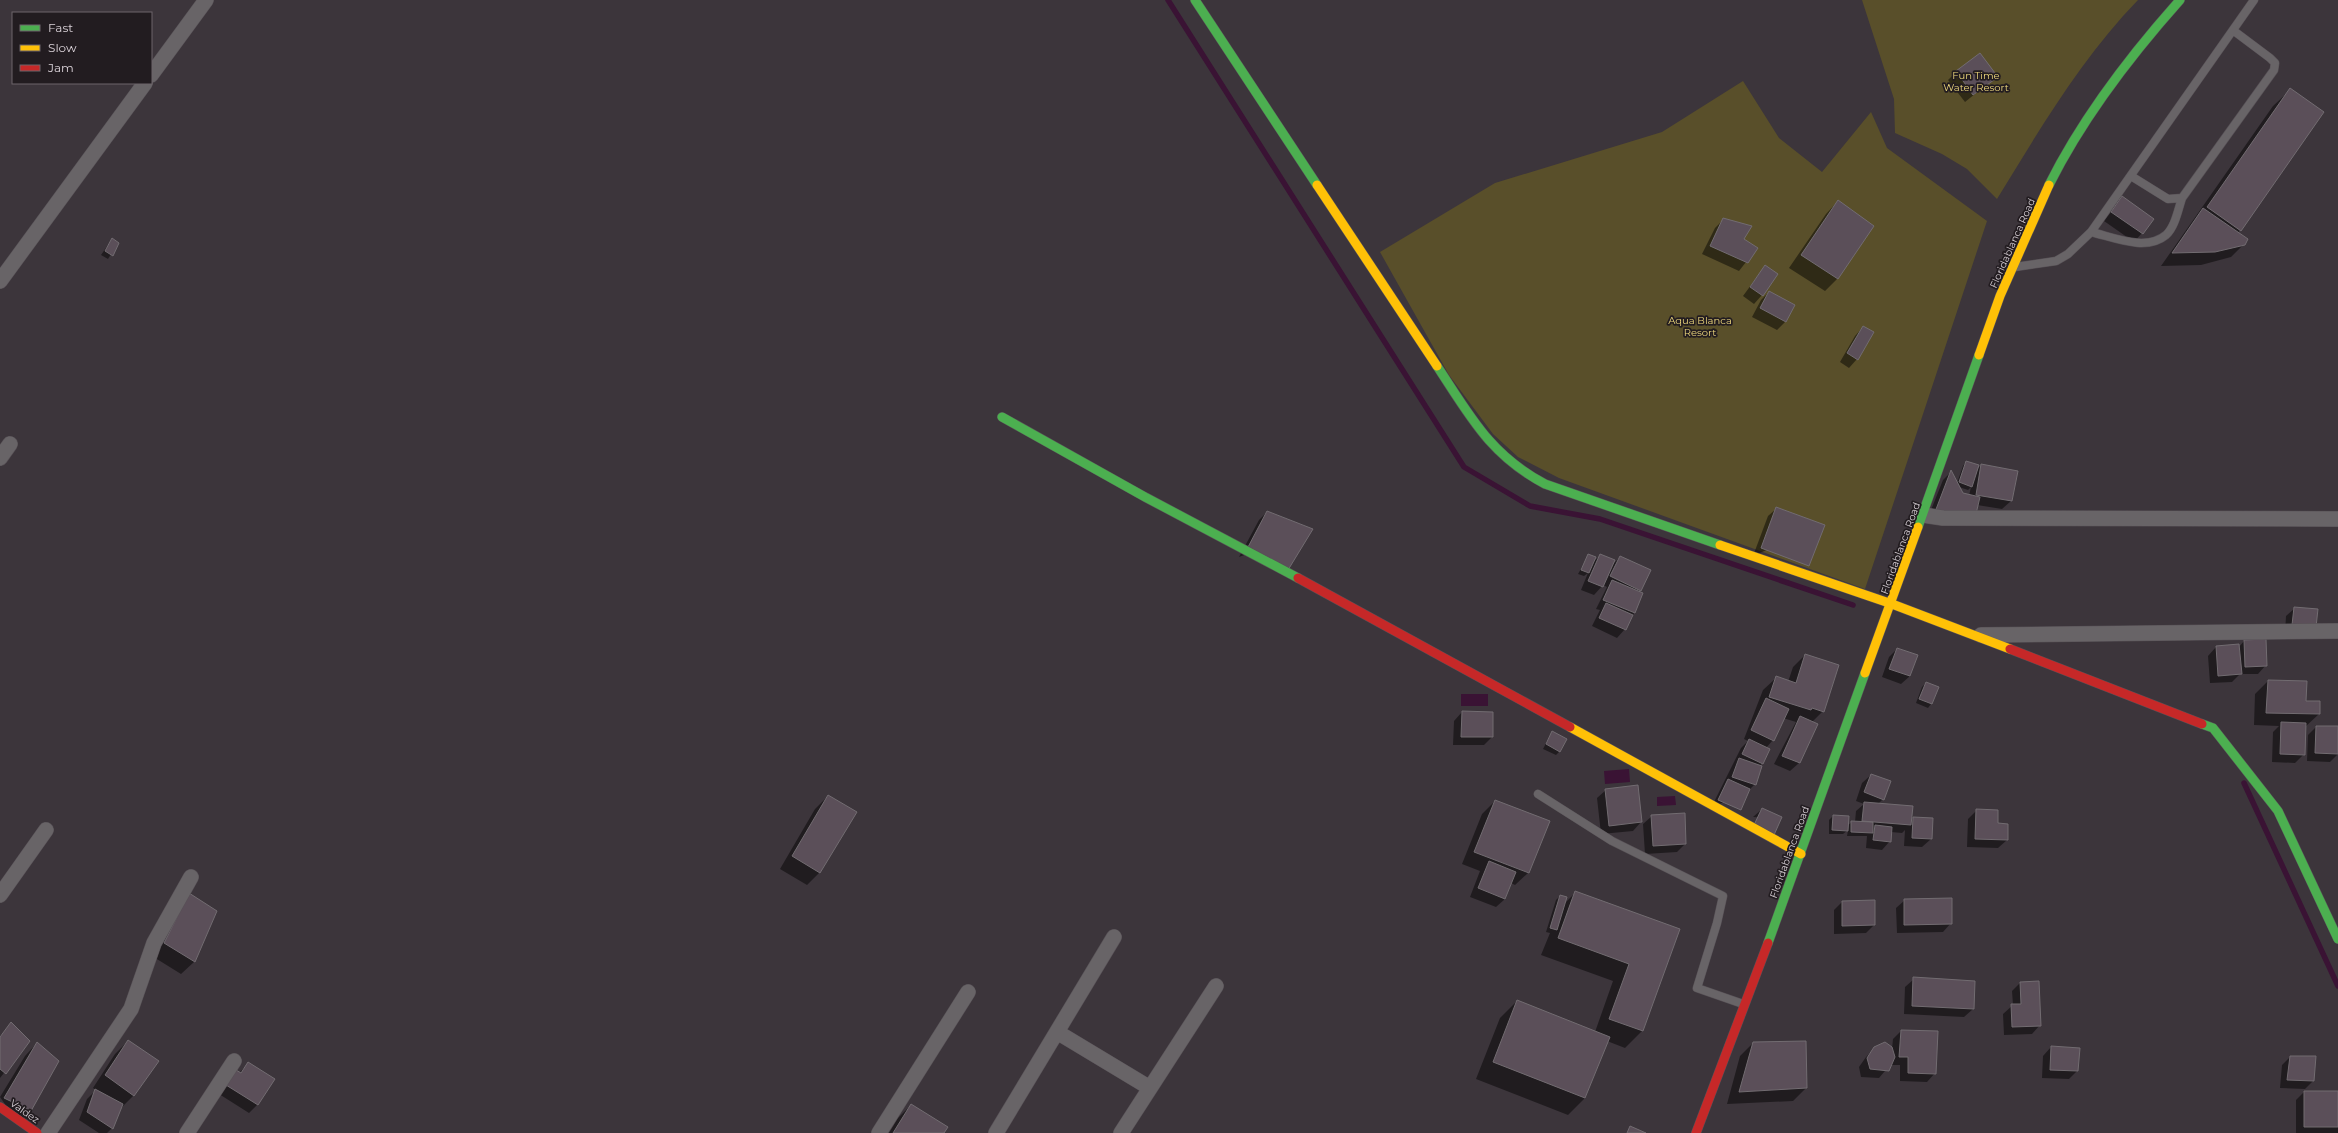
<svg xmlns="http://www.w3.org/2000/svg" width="2338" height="1133" font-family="Montserrat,sans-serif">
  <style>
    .green { fill: #594f2a }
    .water { fill: #3a1334 }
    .shadow { fill: #0007; fill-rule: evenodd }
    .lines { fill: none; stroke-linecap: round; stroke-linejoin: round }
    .stream { stroke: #3a1334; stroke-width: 5.5 }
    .building { fill: #5b4f59; stroke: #726c71 }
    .lane-casing { stroke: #575156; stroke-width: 9 }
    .street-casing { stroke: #575156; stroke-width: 16 }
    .fast-casing { stroke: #575156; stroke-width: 10 }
    .slow-casing { stroke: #575156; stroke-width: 10 }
    .jam-casing { stroke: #575156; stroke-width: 10 }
    .lane { stroke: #686467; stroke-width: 8 }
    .street { stroke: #686467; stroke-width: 15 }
    .fast { stroke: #4caf50; stroke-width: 9 }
    .slow { stroke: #ffc107; stroke-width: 9 }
    .jam { stroke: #c62828; stroke-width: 9 }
    .labels { text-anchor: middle; stroke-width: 3.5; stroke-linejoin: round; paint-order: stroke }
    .park-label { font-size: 10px; fill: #eed87d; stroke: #221c20 }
    .street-label { font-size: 10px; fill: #dad2d8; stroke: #221c20 }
  </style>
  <rect width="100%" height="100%" fill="#3c353b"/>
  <path class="green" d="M1862,0H2138C2081,59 2040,129 1997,199L1967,169L1942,154L1895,133L1894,99Z
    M1743,81L1779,138L1822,172L1871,112L1887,148L1987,221L1865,589L1559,478L1518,457L1493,434L1449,375L1380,252L1495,183L1662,132Z"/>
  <path class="water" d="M1461,694H1488V706H1461Z
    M1629,769L1630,782L1605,784L1604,771Z
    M1675,796L1676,805L1657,806V797Z"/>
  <path class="shadow" d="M1957,71L1996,77L1965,102L1948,80Z
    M2290,90L2240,230L2238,233L2244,244L2231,257L2201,265L2161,266L2273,106Z
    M2122,198L2142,233L2134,242L2104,221Z
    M1838,201L1872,226L1837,279L1825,291L1789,268L1826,214Z
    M1723,220L1742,239L1757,248L1739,271L1702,254L1715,228Z
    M112,239L118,243L108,259L101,255Z
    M1765,266L1762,295L1754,304L1743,296Z
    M1769,292L1794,305L1785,322L1777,330L1752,317L1761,300Z
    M1863,327L1857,359L1849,368L1840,362L1855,336Z
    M1966,462L1977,470L1981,465L2016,472L2011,501L2002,509L1977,505L1927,520L1943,480L1951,472L1957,483L1963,466ZM1959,487L1968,490L1971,487L1969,496L1963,494Z
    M1777,508L1823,525L1753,556L1768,516Z
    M1267,512L1311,530L1239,557L1259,520Z
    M1589,555L1592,563L1601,555L1611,566L1620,557L1640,590L1634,613L1625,629L1617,638L1592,626L1600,610L1596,609L1607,587L1603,585L1594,595L1581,590L1588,573L1584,576L1578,574Z
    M2295,608L2317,610L2285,633L2286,616Z
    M2244,641L2266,665L2258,674H2240L2232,682L2210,683L2208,656L2216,647H2239Z
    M1897,649L1910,676L1901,684L1882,677L1889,657Z
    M1805,655L1823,711L1812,722L1816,724L1799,763L1790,771L1774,764L1796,722L1783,718L1773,740L1766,748L1755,784L1749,790L1711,808L1741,748L1748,741L1744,739L1763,690L1776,678L1788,682L1793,667Z
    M2268,681L2305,702L2319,714L2305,727L2304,754L2295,763L2272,762L2273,732L2279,726L2254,725L2255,694Z
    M1926,683L1931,704L1928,708L1916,703L1922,687Z
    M1462,712L1492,713V737L1484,745H1453L1454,721Z
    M2316,727H2338V754L2330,762L2307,761L2308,735Z
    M1552,732L1560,751L1556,755L1543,749Z
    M1871,775L1883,799L1878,804L1911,821L1913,818L1931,839L1922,847L1904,846L1905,830L1902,833L1891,832L1890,841L1882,850L1866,848L1867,836H1847L1848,830L1843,834H1829V820L1833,816L1847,826L1852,822H1855L1856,811L1864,804L1856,801L1862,783Z
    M1637,786L1641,822L1633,831L1601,834L1597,798L1606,790Z
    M828,796L820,872L807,885L780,869L815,809Z
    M1495,801L1528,873L1515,885L1511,883L1505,899L1496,907L1470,897L1480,871L1462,864L1482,814Z
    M1762,809L1780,818L1753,817Z
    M1977,810L1997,824L2007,840L1998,848L1967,847L1968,819Z
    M1652,816L1685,844L1677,852L1645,854L1643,824Z
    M1575,893L1679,930L1642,1031L1625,1048L1607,1041L1585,1098L1568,1115L1476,1079L1500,1018L1517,1001L1595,1032L1613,981L1541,955L1550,933L1546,932L1556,900L1560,896L1564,904Z
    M1905,900L1951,923L1943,932L1897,933L1896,908Z
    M1842,902L1874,925L1866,933L1834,934V910Z
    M176,907L216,911L194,962L181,974L152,956Z
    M1914,979L1973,1009L1964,1017L1904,1014L1905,987Z
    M2020,983L2040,1025L2032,1034L2004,1035L2003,1014L2013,1005L2012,991Z
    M11,1024L29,1041L0,1078V1036Z
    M1901,1031L1935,1073L1927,1082L1900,1081V1065H1890L1879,1078L1861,1077L1859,1067L1866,1057L1875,1048L1892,1049L1893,1039Z
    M128,1041L134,1095L121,1108L112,1128L107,1133H99L79,1120L87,1099L96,1090L93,1088L115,1054Z
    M37,1043L31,1110L18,1123L0,1097L25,1056Z
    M1753,1043L1806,1088L1793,1101L1727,1104L1740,1056Z
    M2051,1047L2077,1071L2069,1079L2042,1078L2043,1056Z
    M2290,1057L2313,1081L2305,1089L2280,1088L2282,1065Z
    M248,1064L273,1079L257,1105L249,1113L219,1094L228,1080L239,1073Z
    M2304,1092H2338V1133H2296V1100Z
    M911,1105L943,1133H889L898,1118Z"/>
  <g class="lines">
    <path class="stream" d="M1168,0L1464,467L1530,506L1600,519L1853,605
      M2244,783L2338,986"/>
  </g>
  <path class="building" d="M1980,53L1998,77L1973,95L1956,71Z
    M2290,88L2324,112L2241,231L2207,207Z
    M2122,196L2154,219L2143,234L2111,212Z
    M1838,200L1874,226L1838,279L1801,255Z
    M2203,208L2248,239L2245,245L2215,252L2172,253Z
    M1723,218L1752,226L1744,239L1758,248L1748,263L1710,246Z
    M112,238L119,243L113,256L105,251Z
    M1765,265L1778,274L1763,296L1750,287Z
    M1769,291L1795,305L1786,322L1760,308Z
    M1863,326L1874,332L1858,360L1847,353Z
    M1966,461L1979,465L1972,487L1959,482Z
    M1981,464L2018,471L2012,501L1976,495Z
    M1951,470L1963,493L1980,497L1976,514L1935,512Z
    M1776,507L1825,525L1809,566L1761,548Z
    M1267,511L1313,529L1288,570L1247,549Z
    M1588,554L1596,557L1589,573L1581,570Z
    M1600,554L1615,560L1603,587L1588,581Z
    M1620,556L1651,570L1641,591L1610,576Z
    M1612,580L1643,593L1635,613L1603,600Z
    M1606,603L1633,615L1626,630L1599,618Z
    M2294,607L2318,609L2316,627L2292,625Z
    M2266,639L2267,666L2245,667L2244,640Z
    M2239,644L2242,674L2218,676L2216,646Z
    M1897,648L1918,655L1910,676L1889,669Z
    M1805,654L1839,665L1824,712L1812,708L1811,710L1769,697L1776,676L1796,683Z
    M2268,680L2307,681L2306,701H2320V714L2266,713Z
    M1926,682L1939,687L1932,704L1919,699Z
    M1766,698L1789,709L1774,741L1751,730Z
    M1462,711L1493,712V737H1461Z
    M1800,716L1818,724L1800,763L1782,756Z
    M2281,722L2306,723L2305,755L2280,754Z
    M2316,726H2338V754L2315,753Z
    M1552,731L1567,739L1560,752L1546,744Z
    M1749,739L1770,749L1763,764L1742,754Z
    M1739,758L1762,766L1756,785L1732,777Z
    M1871,774L1891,781L1884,800L1864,792Z
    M1728,779L1750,789L1741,810L1718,800Z
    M1638,785L1642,822L1609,826L1605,789Z
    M828,795L857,812L820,873L792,856Z
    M1495,800L1550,821L1529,873L1474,852Z
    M1864,802L1913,806L1911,825L1862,821Z
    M1762,808L1782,817L1774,835L1754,825Z
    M1976,809L1998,810V823L2008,824V840L1975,839Z
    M1685,813L1686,844L1653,846L1651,815Z
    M1833,815L1849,816L1848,831L1832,830Z
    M1913,817L1933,818L1932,839L1912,838Z
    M1851,821L1873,822V833L1851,832Z
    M1875,825L1892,827L1891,842L1873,840Z
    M1489,861L1516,872L1505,899L1478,888Z
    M1575,891L1680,929L1643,1031L1609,1019L1629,964L1558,938Z
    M189,893L217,911L195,962L164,943Z
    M1560,895L1567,897L1557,930L1550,928Z
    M1952,898V924L1904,925V899Z
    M1875,900V925L1842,926V901Z
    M1913,977L1975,981L1974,1009L1912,1006Z
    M2039,981L2041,1026L2012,1027L2011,1004H2021L2020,982Z
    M1517,1000L1610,1037L1585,1098L1493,1062Z
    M11,1022L30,1041L6,1074L0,1069V1037Z
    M1901,1030L1938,1031L1936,1074L1908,1073V1057H1899Z
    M128,1040L159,1061L134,1096L105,1075Z
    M1806,1041L1807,1088L1739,1092L1753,1042Z
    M37,1042L59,1061L31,1111L4,1098Z
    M1885,1042L1892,1047L1895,1057L1889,1071L1870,1069L1867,1058L1874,1047Z
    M2051,1046L2080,1048L2078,1071L2050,1070Z
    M2290,1056H2316L2314,1081L2287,1080Z
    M248,1062L275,1079L258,1105L226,1085L236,1070L241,1073Z
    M95,1089L123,1104L113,1129L87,1112Z
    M2304,1091H2338V1127H2304Z
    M911,1104L948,1127L944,1133H893Z
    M1630,1126L1646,1133H1627Z"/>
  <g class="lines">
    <defs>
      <path id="lane" d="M2131,176L2168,199L2182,198L2274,70L2275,63L2270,58L2234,31
        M2091,232C2113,237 2146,252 2166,235C2175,227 2178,210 2182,198
        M2015,267L2056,261L2068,254L2091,232L2254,0
        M1538,794L1612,841L1723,896L1717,923L1697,988L1743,1004"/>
      <path id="street" d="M151,75L206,0
        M0,281L145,83
        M0,458L10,444
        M1923,515L1943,518L2338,519
        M1981,635L2338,631
        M0,895L46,830
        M1057,1032L1150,1088
        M48,1133L131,1009L154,943L191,877
        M187,1133L234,1061
        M879,1133L968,992
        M996,1133L1114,937
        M1121,1133L1216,986"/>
      <path id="fast" d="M1195,0L1317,185
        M2049,185C2083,117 2130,56 2180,0
        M1437,366C1470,416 1490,455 1545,484L1720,545
        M1002,417L1145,497L1298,578
        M1918,527L1979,355
        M2202,724L2213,728L2278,811L2338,939
        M1768,943L1865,673"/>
      <path id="slow" d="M1317,185L1437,366
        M1979,355L2000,296L2049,185
        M1720,545L1892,604L2010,649
        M1865,673L1918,527
        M1570,727L1801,854"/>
      <path id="jam" d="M1298,578L1570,727
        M2010,649L2202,724
        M0,1107L37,1133
        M1696,1133L1768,943"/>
    </defs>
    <use href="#lane" class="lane-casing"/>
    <use href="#street" class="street-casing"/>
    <use href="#fast" class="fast-casing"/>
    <use href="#slow" class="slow-casing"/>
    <use href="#jam" class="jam-casing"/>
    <use href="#lane" class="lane"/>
    <use href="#street" class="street"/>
    <use href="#fast" class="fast"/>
    <use href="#slow" class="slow"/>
    <use href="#jam" class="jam"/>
  </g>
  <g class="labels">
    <g class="park-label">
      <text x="1976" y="79">Fun Time<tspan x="1976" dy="12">Water Resort</tspan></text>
      <text x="1700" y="324">Aqua Blanca<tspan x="1700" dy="12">Resort</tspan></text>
    </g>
    <g class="street-label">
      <text transform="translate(2012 243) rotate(-66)" y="4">Floridablanca Road</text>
      <text transform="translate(1900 548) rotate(-70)" y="4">Floridablanca Road</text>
      <text transform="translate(1789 852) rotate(-70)" y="4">Floridablanca Road</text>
      <text transform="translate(25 1111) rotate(35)" y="4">Valdez</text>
    </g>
  </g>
  <rect x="12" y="12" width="140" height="72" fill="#221c20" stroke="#6c656a"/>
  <rect x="20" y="25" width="20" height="6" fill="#4caf50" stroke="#6c656a"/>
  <text x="48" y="32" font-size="12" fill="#dad2d8">Fast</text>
  <rect x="20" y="45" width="20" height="6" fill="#ffc107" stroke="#6c656a"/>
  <text x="48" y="52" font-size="12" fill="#dad2d8">Slow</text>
  <rect x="20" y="65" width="20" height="6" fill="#c62828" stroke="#6c656a"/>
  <text x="48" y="72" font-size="12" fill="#dad2d8">Jam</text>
</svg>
